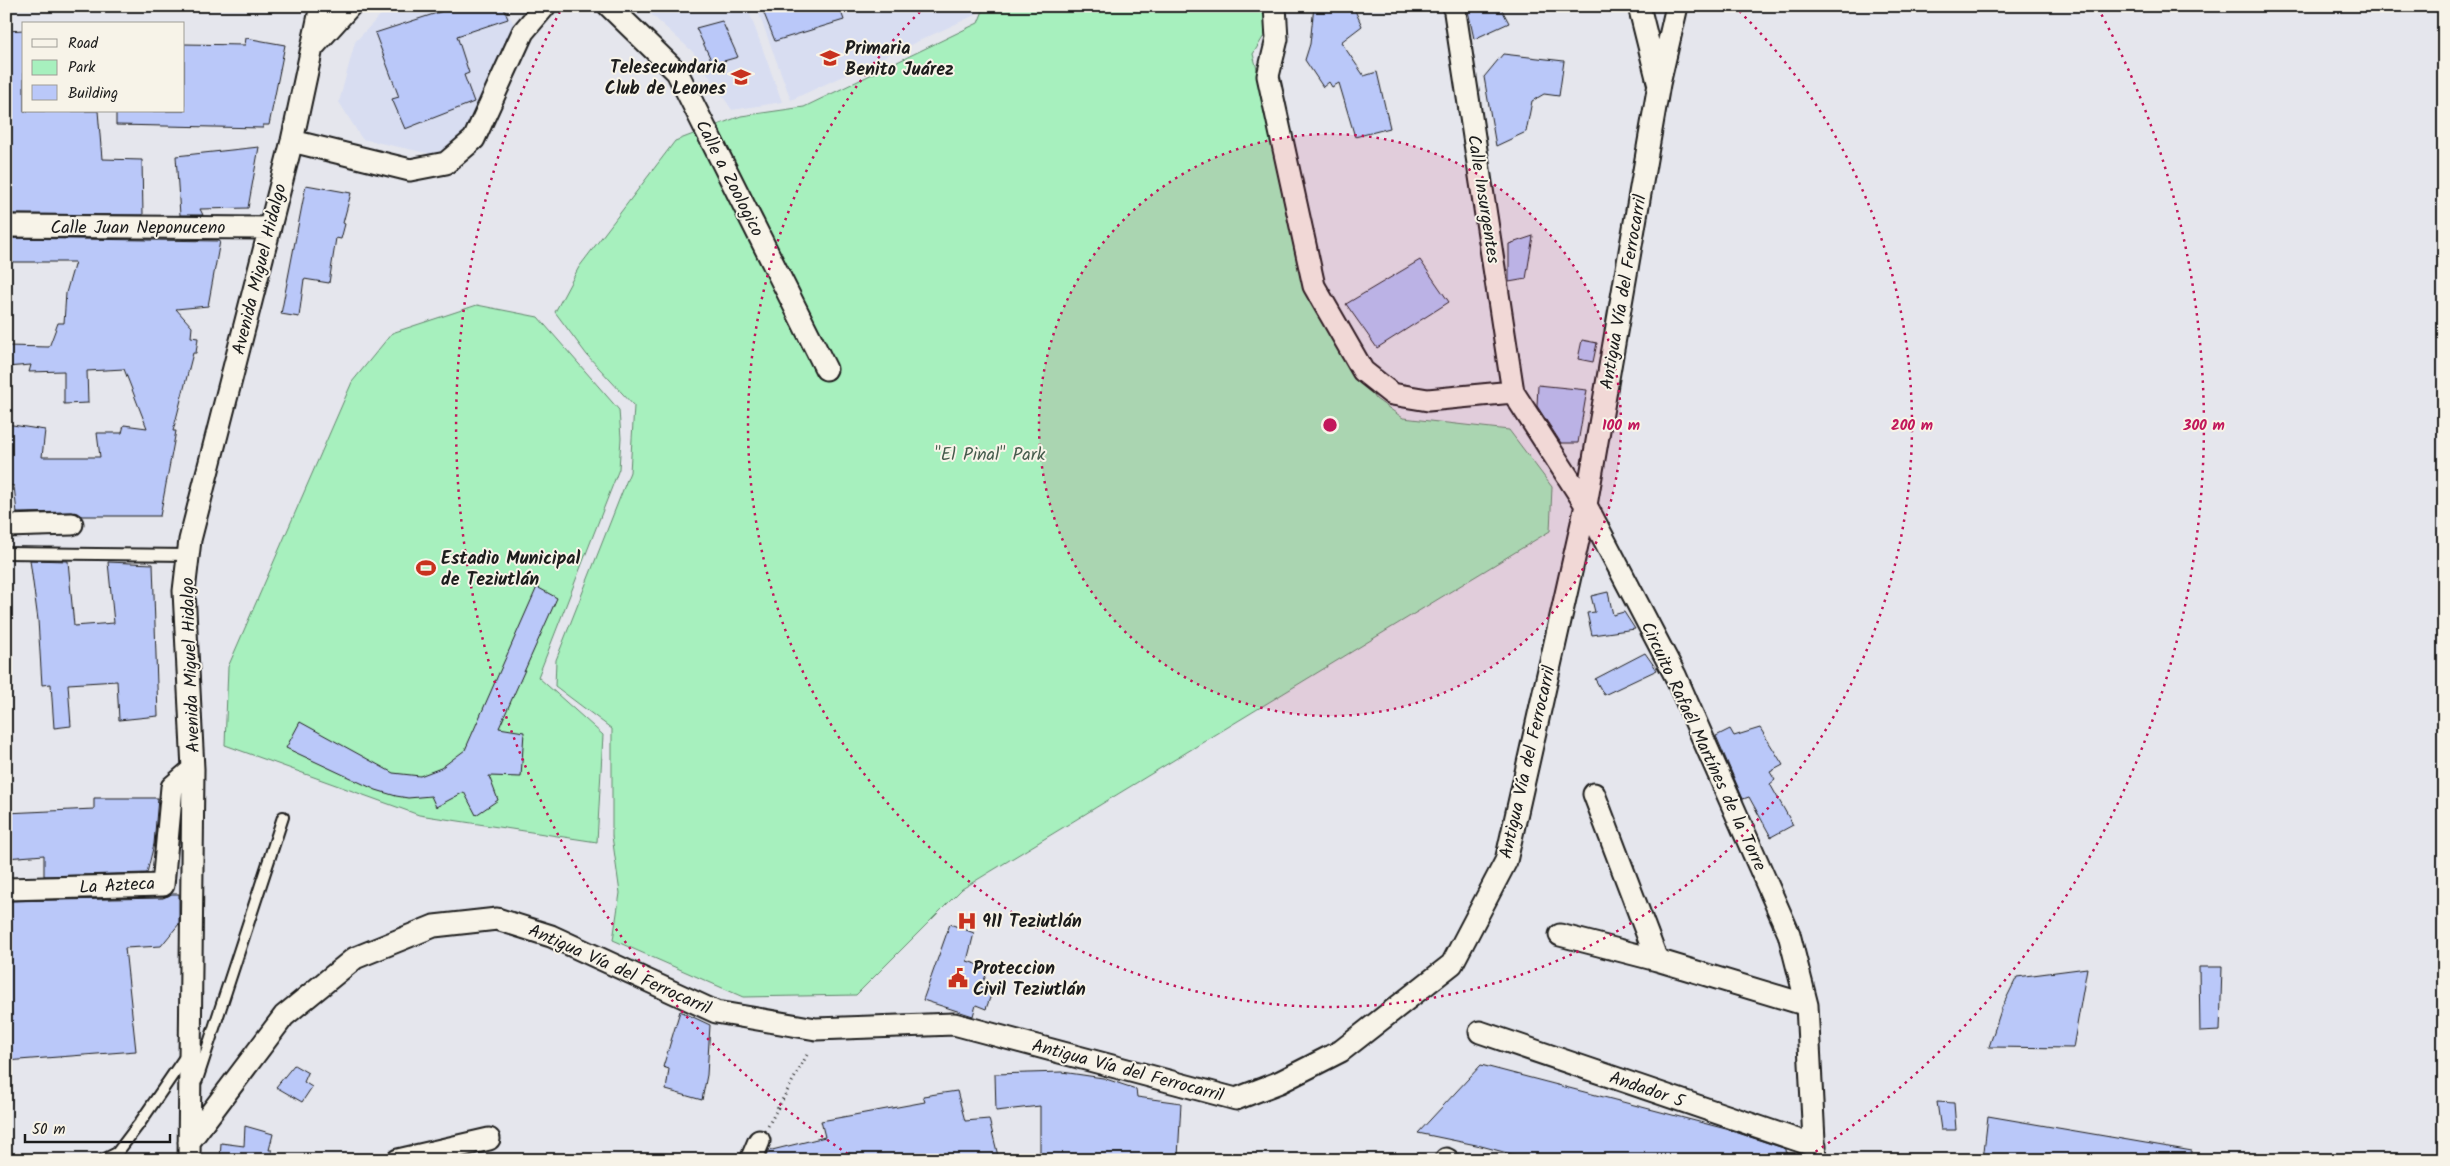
<svg xmlns="http://www.w3.org/2000/svg" width="2450" height="1166" font-family="Kalam,sans-serif">
  <style>
    .built { fill: #d8ddf1 }
    .green { fill: #a7f0be; stroke: #62866d }
    .building { fill: #bac8f9; stroke: #1c1c1c }
    .lines { fill: none; stroke-linecap: round; stroke-linejoin: round }
    .service-casing { stroke: #1c1c1c; stroke-width: 14 }
    .minor-casing { stroke: #1c1c1c; stroke-width: 25 }
    .path { stroke: #1c1c1c; stroke-width: 3; stroke-dasharray: 1 4; stroke-linecap: butt }
    .service { stroke: #f7f3e8; stroke-width: 10 }
    .minor { stroke: #f7f3e8; stroke-width: 21 }
    .ring { fill: none; stroke: #c2185b; stroke-width: 2.5; stroke-dasharray: 2.5 5 }
    .labels { text-anchor: middle; stroke-width: 4; stroke-linejoin: round; paint-order: stroke }
    .poi-label { font-size: 18px; font-weight: bold; fill: #1c1c1c; stroke: #f7f3e8; text-anchor: start }
    .street-label { font-size: 18px; fill: #1c1c1c; stroke: #f7f3e8 }
    .park-label { font-size: 18px; fill: #465c4d; stroke: #f7f3e8 }
    .centre { fill: #c2185b; stroke: #f7f3e8; stroke-width: 2.5 }
    .ring-label { font-size: 15px; text-anchor: middle; font-weight: bold; fill: #c2185b; stroke: #f7f3e8; stroke-width: 4; stroke-linejoin: round; paint-order: stroke }
  </style>
  <rect width="100%" height="100%" fill="#e5e6ed"/>
  <filter id="ink" filterUnits="userSpaceOnUse"><feTurbulence type="fractalNoise" baseFrequency=".02" numOctaves="2"/><feDisplacementMap in="SourceGraphic" scale="10" xChannelSelector="R" yChannelSelector="G"/><feConvolveMatrix kernelMatrix="1 2 1 2 8 2 1 2 1" color-interpolation-filters="sRGB"/></filter>
  <g filter="url(#ink)">
    <path class="built" d="M389,6H505L514,25L466,138L436,155L362,139L339,102L355,42Z
      M642,6H747L782,102L732,110L693,52Z
      M756,6H978L975,15L791,100Z"/>
    <path class="green" d="M985,6H1264L1265,34L1253,54L1320,314L1376,399L1403,418L1509,430L1552,487L1550,531L962,889L856,995L743,997L613,940L620,893L612,836V729L555,686L556,660L630,472L634,406L587,355L555,312L579,267L675,141L741,116L804,107L978,23Z
      M477,305L538,317L619,410L621,438L619,469L538,677L603,735L597,842L419,815L225,745L228,667L352,382L392,333Z"/>
    <path class="building" d="M441,6H503L508,19L457,36L469,73L464,75L474,102L405,129L392,99L399,97L375,33L443,11Z
      M761,6H839L844,20L775,41Z
      M1314,6H1353L1362,26L1341,42L1364,76L1377,72L1390,128L1355,137L1339,83L1332,87L1329,82L1323,87L1305,60L1310,44Z
      M1467,6H1500L1509,23L1474,39Z
      M722,21L738,57L713,64L696,28Z
      M24,30V111H98L102,159L142,160L143,215L6,214V31Z
      M246,38L285,45L269,125H263V128L116,125V111H184V44L245,45Z
      M1503,54L1564,61L1559,96L1544,94L1532,101L1526,132L1496,146L1484,77Z
      M259,147L248,208L200,209L203,215H180L176,156Z
      M306,185L351,193L343,223L345,224L341,239L336,238L329,283L304,279L299,317L281,314Z
      M1533,236L1526,279L1509,282V244Z
      M6,238L220,241L208,306L176,309L192,327L191,337L198,338L196,353H193L173,431H176L160,516H82L72,512L17,513L14,486L6,484V424L45,430L42,457H100L97,433H122L124,425L147,428L124,369L87,371L88,403L64,404V371L29,372L31,365L6,367V346L49,347L58,323H64L66,293L75,262H6Z
      M1420,260L1449,302L1377,348L1346,304Z
      M1582,340L1597,343L1593,362L1578,359Z
      M1538,385L1587,390L1578,443H1561L1537,406Z
      M30,560L68,561L74,626L114,623L108,562L153,564L158,716L119,720L117,681L68,684L71,726L54,728L51,684L42,685L38,620Z
      M537,587L557,598L499,728L524,732L521,777L489,776L498,800L476,815L464,792L436,807L431,796L408,798L396,796L376,790L286,748L300,722L393,773L420,776L441,768L465,750Z
      M1608,592L1613,615L1624,612L1635,629L1592,635L1587,613L1595,612L1591,596Z
      M1645,653L1657,670L1604,695L1595,679Z
      M1760,728L1783,765L1770,772L1775,780L1770,784L1793,825L1771,837L1749,797L1743,799L1716,736L1730,729L1734,736Z
      M94,798H158L154,844L147,873L44,876V855L6,858V813L94,809Z
      M171,894H179V924L161,946L125,948L136,1051L6,1061V901L163,898Z
      M950,924L974,933L967,961L989,968L981,987L992,992L986,1009L976,1005L973,1016L923,1000Z
      M2199,967H2222L2220,1031L2200,1032Z
      M2087,968L2073,1048L1989,1047L2002,1007L2017,977Z
      M680,1011L710,1025L707,1075L702,1100L666,1090L669,1069L663,1067Z
      M294,1065L308,1073L304,1082L312,1087L302,1102L276,1087Z
      M1481,1065L1726,1129L1786,1149L1787,1160H1534L1481,1146L1418,1133Z
      M1062,1072L1103,1078L1136,1089L1137,1097L1181,1103L1178,1157L1157,1160H1040V1106L996,1111L995,1074Z
      M957,1091L965,1121L989,1119L999,1160H765L768,1151L825,1137L821,1121L925,1102L923,1096Z
      M1937,1102L1954,1103L1956,1130H1941Z
      M1988,1116L2192,1151L2191,1160H1983Z
      M245,1126L273,1134L269,1150H272V1160H220L221,1143L244,1146Z"/>
    <g class="lines">
      <defs>
        <path id="service" d="M6,553L188,555
          M197,1080L283,817
          M103,1160L117,1153L139,1124L187,1054"/>
        <path id="minor" d="M609,6L677,72L826,369
          M1275,6L1277,39L1268,76L1314,286L1363,371L1392,394L1428,400L1513,392L1586,505L1675,675L1789,934L1807,1005L1815,1160
          M1454,6L1513,392
          M1639,6L1658,82
          M314,46L350,6
          M292,141L410,170L446,163L474,139L523,32L545,6
          M6,226L270,228
          M6,526L72,524
          M1594,794L1657,960
          M6,889L163,885L172,787L193,769
          M1560,935L1657,960L1807,1005
          M1480,1032L1815,1146
          M189,1142L284,1016L355,958L434,926L497,919L551,936L716,1012L816,1029L954,1024L1236,1099L1280,1082L1341,1051L1452,964L1506,861L1586,505L1659,84L1677,6
          M1446,1159L1448,1160
          M189,1160L193,769L184,591L190,540L292,141L321,6
          M398,1160L489,1139
          M751,1160L759,1141"/>
      </defs>
      <use href="#service" class="service-casing"/>
      <use href="#minor" class="minor-casing"/>
      <path class="path" d="M768,1126L808,1053"/>
      <use href="#service" class="service"/>
      <use href="#minor" class="minor"/>
    </g>
  </g>
  <circle cx="1330" cy="425" r="291" fill="#c2185b" fill-opacity=".12"/>
  <g class="ring">
    <circle cx="1330" cy="425" r="291"/>
    <path d="M1734 6A582 582 0 1 1 926 6"/>
    <path d="M854 1158A874 874 0 0 1 562 8M2098 8A874 874 0 0 1 1806 1158"/>
  </g>
  <defs>
    <symbol id="school-bare" viewBox="-9 -9 18 18"><path d="M0-5L7-2L0 1L-7-2ZM-4 1L0 2.5L4 1V4Q0 6-4 4Z" fill="#c8321e" stroke="#f7f3e8" stroke-width="2.5" paint-order="stroke"/></symbol>
    <symbol id="stadium-bare" viewBox="-9 -9 18 18"><path d="M0-5a6.5 5 0 1 0 0 10a6.5 5 0 1 0 0-10ZM-3.5-1.8h7v3.6h-7Z" fill="#c8321e" stroke="#f7f3e8" stroke-width="2.5" paint-order="stroke"/></symbol>
    <symbol id="hospital-bare" viewBox="-9 -9 18 18"><path d="M-5-5h3v3.5h4V-5h3V5h-3V1.5h-4V5h-3Z" fill="#c8321e" stroke="#f7f3e8" stroke-width="2.5" paint-order="stroke"/></symbol>
    <symbol id="civic-bare" viewBox="-9 -9 18 18"><path d="M-.6-6.5H3V-4.5H.6V-3L4-1V1h2V6H-6V1h2V-1L-.6-3ZM-1.2 2.5V6h2.4V2.5Z" fill="#c8321e" stroke="#f7f3e8" stroke-width="2.5" paint-order="stroke"/></symbol>
  </defs>
  <g fill-rule="evenodd">
    <use href="#school-bare" x="816" y="44" width="28" height="28"/>
    <use href="#school-bare" x="727" y="63" width="28" height="28"/>
    <use href="#stadium-bare" x="412" y="554" width="28" height="28"/>
    <use href="#hospital-bare" x="953" y="907" width="28" height="28"/>
    <use href="#civic-bare" x="944" y="964" width="28" height="28"/>
  </g>
  <g class="labels">
    <g class="poi-label">
      <text x="845" y="54">Primaria<tspan x="845" dy="21">Benito Juárez</tspan></text>
      <text x="726" y="73" text-anchor="end">Telesecundaria<tspan x="726" dy="21">Club de Leones</tspan></text>
      <text x="441" y="564">Estadio Municipal<tspan x="441" dy="21">de Teziutlán</tspan></text>
      <text x="982" y="927">911 Teziutlán</text>
      <text x="973" y="974">Proteccion<tspan x="973" dy="21">Civil Teziutlán</tspan></text>
    </g>
    <g class="street-label">
      <text transform="translate(730 178) rotate(63)" y="6">Calle a Zoologico</text>
      <text transform="translate(1484 199) rotate(81)" y="6">Calle Insurgentes</text>
      <text x="138" y="233">Calle Juan Neponuceno</text>
      <text transform="translate(259 269) rotate(-76)" y="6">Avenida Miguel Hidalgo</text>
      <text transform="translate(1623 292) rotate(-80)" y="6">Antigua Vía del Ferrocarril</text>
      <text transform="translate(190 665) rotate(-92)" y="6">Avenida Miguel Hidalgo</text>
      <text transform="translate(1704 746) rotate(65)" y="6">Circuito Rafaél Martínes de la Torre</text>
      <text transform="translate(1527 762) rotate(-77)" y="6">Antigua Vía del Ferrocarril</text>
      <text transform="translate(117 885) rotate(-3)" y="6">La Azteca</text>
      <text transform="translate(620 969) rotate(24)" y="6">Antigua Vía del Ferrocarril</text>
      <text transform="translate(1128 1070) rotate(15)" y="6">Antigua Vía del Ferrocarril</text>
      <text transform="translate(1647 1089) rotate(19)" y="6">Andador 5</text>
    </g>
    <g class="park-label">
      <text x="990" y="460">"El Pinal" Park</text>
    </g>
  </g>
  <circle cx="1330" cy="425" r="8" class="centre"/>
  <g class="ring-label">
    <text x="1621" y="430">100 m</text>
    <text x="1912" y="430">200 m</text>
    <text x="2204" y="430">300 m</text>
  </g>
  <rect width="2450" height="1166" fill="none" stroke="#f7f3e8" stroke-width="25"/>
  <rect x="12" y="12" width="2425" height="1141" fill="none" stroke="#1c1c1c" stroke-width="2" filter="url(#ink)"/>
  <rect x="22" y="22" width="162" height="90" fill="#f7f3e8" stroke="#9f9d96"/>
  <rect x="32" y="39" width="25" height="8" fill="#f7f3e8" stroke="#9f9d96"/>
  <text x="68" y="48" font-size="15" fill="#1c1c1c">Road</text>
  <rect x="32" y="60" width="25" height="15" fill="#a7f0be" stroke="#9f9d96"/>
  <text x="68" y="72" font-size="15" fill="#1c1c1c">Park</text>
  <rect x="32" y="85" width="25" height="15" fill="#bac8f9" stroke="#9f9d96"/>
  <text x="68" y="98" font-size="15" fill="#1c1c1c">Building</text>
  <path d="M25 1134v8h145v-8" fill="none" stroke="#1c1c1c" stroke-width="2.5"/>
  <text x="32" y="1134" font-size="15" fill="#1c1c1c" stroke="#f7f3e8" stroke-width="4" paint-order="stroke">50 m</text>
</svg>
